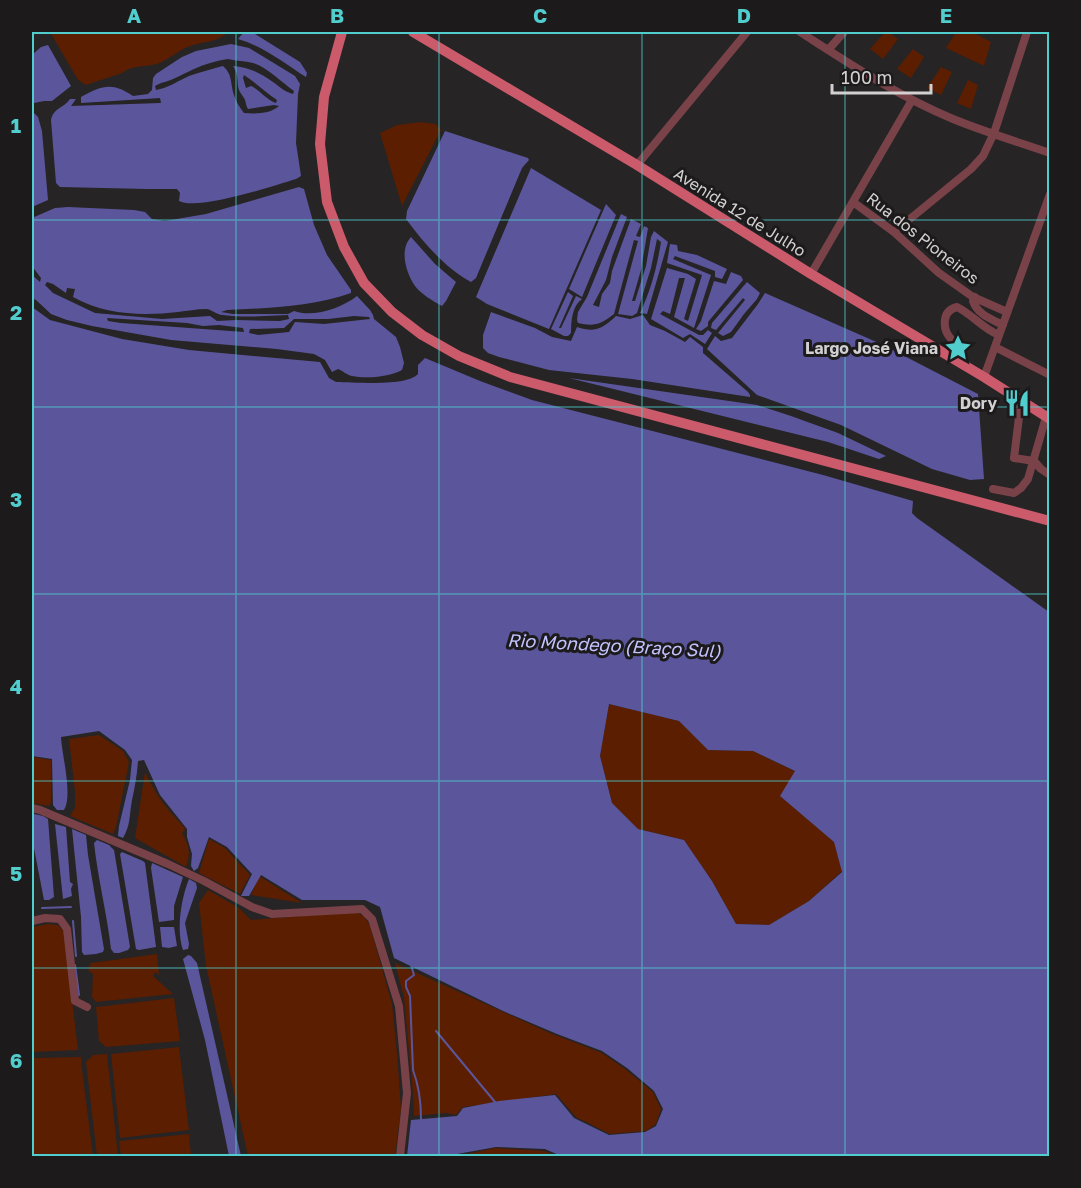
<svg xmlns="http://www.w3.org/2000/svg" width="1081" height="1188" font-family="'Golos Text',sans-serif">
  <style>
    .green { fill: #5b1e00 }
    .water { fill: #5b569c; fill-rule: evenodd }
    .lines { fill: none; stroke-linecap: round; stroke-linejoin: round }
    .stream { stroke: #5b569c; stroke-width: 2 }
    .minor { stroke: #794248; stroke-width: 8 }
    .major { stroke: #cb5a6b; stroke-width: 10 }
    .grid { fill: none; stroke: #52cdce; stroke-width: 1.5; stroke-opacity: 0.55 }
    .labels { text-anchor: middle; stroke-width: 6; stroke-linejoin: round; paint-order: stroke }
    .street-label { font-size: 16px; fill: #d2d0d1; stroke: #1c1a1b }
    .poi-label { font-size: 16px; font-weight: bold; fill: #d2d0d1; stroke: #1c1a1b; text-anchor: end }
    .water-label { font-size: 18px; font-style: italic; fill: #c2c2fe; stroke: #1c1a1b }
    .neatline { fill: none; stroke: #52cdce; stroke-width: 2 }
    .grid-label { font-size: 20px; text-anchor: middle; font-weight: bold; fill: #52cdce }
  </style>
  <rect width="100%" height="100%" fill="#262425"/>
  <path class="green" d="M50,32H225V35C215,42 202,42 190,46C178,50 169,60 157,64C146,67 131,65 122,73L86,85L78,80Z
    M885,32H888L898,39L883,59L870,49Z
    M956,32H972L991,42L984,66L946,48Z
    M913,49L924,57L911,78L897,69Z
    M941,67L952,72L941,95L927,88Z
    M968,80L978,85L971,109L957,103Z
    M421,122L436,124L441,130L402,206L380,133L397,125Z
    M609,704L679,721L708,750L753,751L796,772L780,796L834,842L842,871L809,901L769,925L736,924L712,881L684,840L638,829L612,803L600,756Z
    M99,735L123,751L129,762L116,827L113,834L70,816L75,808V792L69,739Z
    M32,757L51,760V802L49,806L32,803Z
    M145,772C157,797 166,808 184,827L185,830L182,833C189,845 191,854 186,867L135,838Z
    M209,839L225,848L250,875L240,894L199,873Z
    M259,876L302,903L251,895Z
    M208,890L239,908L251,920L355,912L364,916L370,926L392,1004L397,1053L401,1109L395,1156H248L206,966L199,903Z
    M48,924L58,925L64,932L78,1050L32,1052V927Z
    M157,954L159,975L155,972L153,976L173,994L96,1002L92,997L93,974L88,970L91,963Z
    M395,963L550,1033L602,1053L625,1069L653,1092L661,1109L656,1124L646,1131L610,1134L576,1117L556,1094L463,1107L456,1115L447,1113L414,1116L413,1094L404,998Z
    M174,998L180,1041L106,1047L99,1041L96,1007Z
    M179,1047L189,1130L120,1138L111,1054Z
    M107,1054L118,1156H97L86,1062L93,1055Z
    M81,1057V1062L93,1156H32V1058Z
    M189,1134L191,1156H121L119,1141Z
    M495,1148L544,1151L557,1156H458Z"/>
  <path class="water" d="M244,32H250L255,34L300,62L307,73L306,77C284,63 263,46 238,39Z
    M231,44L249,48L295,76L300,84L298,94L296,143L301,176L296,179C273,186 198,211 179,201L180,193L177,189H147L60,187L56,183L51,120C54,107 63,109 70,99H76L71,106L161,103L160,98L81,103V97C102,85 113,82 133,96L148,94L152,90L153,78L156,74L182,57L196,51ZM228,59C236,61 245,61 253,63C268,68 281,82 294,91L293,94C285,92 280,87 273,82C260,73 249,67 233,66C238,74 237,77 238,86C239,93 243,95 245,100C246,103 246,106 248,109L274,105L279,106C270,114 256,114 244,113C240,108 236,102 234,95C230,83 233,75 223,66C212,69 200,72 189,76C178,81 168,88 156,90L155,86C161,82 167,82 173,79C195,69 203,63 228,59ZM244,75C255,82 265,92 277,100L276,103C266,100 260,90 251,86L246,88L243,78Z
    M48,45L71,86L52,101H44L34,103L32,101V55L41,47Z
    M32,111L38,117L42,131L48,200L32,207Z
    M445,131L528,158L529,160L522,168L476,278L471,282C445,268 423,242 406,219L407,211Z
    M531,168L601,210L549,329L487,304L476,297Z
    M299,187L304,189L314,225L327,255L351,290V293C312,307 268,308 227,310L221,312L233,314H288L294,311C313,318 342,308 357,296L370,310L373,315L374,319L396,337L400,347L404,363L402,370C389,377 366,379 352,376C347,375 343,371 338,369L332,372L325,360L314,354L277,349L171,340L92,326L67,320L51,314L36,300L32,298V275L40,282L41,278L32,266V218L55,208L68,207L134,210L145,212L152,219L165,221L206,214ZM47,282L53,284L66,293L67,288L75,289L73,297C105,315 142,316 178,312C187,311 197,309 206,309C212,309 216,315 223,315C244,318 266,316 288,315L289,319L280,321L236,320L217,321L210,316L162,319L95,313L53,293L45,285ZM354,316L369,317L370,319L324,324L295,322L289,332L258,335L249,333L250,329L284,328L294,319H328ZM107,318L187,323L203,326L219,325L243,328L244,332L121,323L108,321Z
    M606,204L616,215L582,297L569,289Z
    M621,214L627,217L612,257L606,280L593,305L599,307L602,294L610,283L612,271L631,219L641,224L636,236L640,237L644,226L648,228L641,270L632,301H635L646,266L651,237L654,231L668,242L647,314L640,313C651,290 657,267 661,242L657,239L651,268L637,313L632,316L618,314L638,241L634,240L614,314C601,324 595,327 578,323L577,320L578,312L587,297Z
    M411,237L435,264L456,282L446,301L442,306C433,301 421,294 415,286C406,273 399,250 411,237Z
    M670,244L677,245L678,251L697,255L727,269L722,279L715,277V271L675,256L673,259L711,275L694,328L674,317L685,278H679L670,314L663,311L660,314L699,335H703L708,330L712,333L705,344L690,334L683,338L651,319L667,268L688,274L696,279L684,319L688,321L702,275L667,263Z
    M731,272L741,276L743,280L708,322V326L701,331L696,329L701,321L714,281L726,284Z
    M747,282L760,293L757,299L744,314L731,332L723,336L718,333L745,300L743,298L716,330L711,328L712,323Z
    M568,292L573,296L559,328H561L576,296L582,299C572,306 571,321 571,333L568,336H564L551,329Z
    M765,293L881,344L978,394L984,479L970,480L932,469L841,425L757,395L707,349L715,336L721,341L732,338L758,304Z
    M32,307L50,320L122,339L189,350L320,362L329,378L336,382C355,382 406,387 418,374V365L425,358L480,381L532,400L823,475L913,501L912,513L917,518L1049,612V1156H561L545,1149L496,1147L446,1156H407L411,1120L457,1116L463,1108L499,1101L555,1095L574,1118L609,1135L645,1132L656,1126L663,1109L654,1091L627,1068L602,1051L557,1034L503,1011L394,958L380,907L365,900H302L261,875L249,896H241L252,874L227,847L209,837L198,868L194,871L191,866L192,854L187,837V829L160,795L144,760L138,761C137,775 135,787 132,800C129,816 131,824 123,838L118,836L119,826L130,780L132,760L125,750L99,731L61,737C62,756 73,795 64,810H57L53,805L52,759L32,756ZM609,704L679,721L708,750L753,751L795,771L780,796L834,842L842,872L809,901L769,925L736,924L712,881L684,840L638,829L612,803L600,756Z
    M491,312L535,328L552,337L571,341L577,327C595,333 602,329 616,316L630,319L643,315L650,325L665,331L685,342L690,337L703,347V353L748,392L750,395V397L632,379L549,370L499,357L488,353L483,348V335Z
    M569,378L757,405L791,416L838,433L886,456L879,459L828,442Z
    M34,814L43,816L48,819L54,897L49,900H44L32,838V815Z
    M55,824L66,827L70,882L73,884L71,889L72,896L63,899Z
    M72,829L86,835L88,855L104,949L103,952L96,954L84,955L82,952L81,917Z
    M97,840L109,845L114,850L130,947L128,950L119,953H114L111,949C107,914 98,879 94,843Z
    M122,852L143,861L145,863L156,947L139,950L136,949L120,854Z
    M152,863L183,877L174,906V920L159,922L151,868Z
    M189,879L196,883L197,888L185,923L189,944L188,949L183,950C176,930 181,899 189,879Z
    M160,927H174L177,946L169,948L162,947Z
    M188,955L191,956L197,963L241,1156H229L205,1040L183,959Z"/>
  <g class="lines">
    <path class="stream" d="M42,908L71,907
      M73,921L76,956
      M75,965L79,995
      M411,965L414,975L406,981V987L410,996L413,1070C419,1086 421,1101 421,1119
      M436,1031L495,1102"/>
    <path class="minor" d="M800,32C850,64 898,96 953,119C985,132 1018,142 1050,153
      M828,50L844,32
      M637,165L747,32
      M853,202L894,232L939,273L973,297L1007,312
      M894,232L971,169L983,156L994,133L1027,32
      M811,274L912,100
      M975,297L973,301C977,314 991,319 1003,325
      M952,340C942,330 941,311 957,307C973,315 983,329 999,335
      M995,347L1050,375
      M984,377L1050,194
      M1021,401L1014,458L1034,461L1041,469L1050,475
      M993,489L1014,493L1021,488L1028,479L1046,417
      M32,808L40,810L168,864L204,881L252,907L272,914L362,909L372,919L399,1006L407,1093L400,1156
      M32,921L45,918L60,919L67,929L75,1001L87,1007"/>
    <path class="major" d="M342,32L324,97L320,144L327,202L344,247L364,283L392,312L422,335L459,356L510,377L1050,521
      M413,32L637,165L811,274L984,377L1050,419"/>
  </g>
  <path class="grid" d="M236,32V1156M439,32V1156M642,32V1156M845,32V1156M32,220H1050M32,407H1050M32,594H1050M32,781H1050M32,968H1050"/>
  <defs>
    <symbol id="sight-bare" viewBox="-9 -9 18 18"><path d="M0-6L1.8-2.2L6-1.7L2.9 1.2L3.7 5.4L0 3.3L-3.7 5.4L-2.9 1.2L-6-1.7L-1.8-2.2Z" fill="#52cdce" stroke="#1c1a1b" stroke-width="2.5" paint-order="stroke"/></symbol>
    <symbol id="restaurant-bare" viewBox="-9 -9 18 18"><path d="M-5-6h1v4h1v-4h1v4h1v-4h1v5L-1.5 .5V6h-2V.5L-5-1ZM5-6V6H3V1.5H1.5Q1.5-4 5-6Z" fill="#52cdce" stroke="#1c1a1b" stroke-width="2.5" paint-order="stroke"/></symbol>
  </defs>
  <g fill-rule="evenodd">
    <use href="#sight-bare" x="939" y="329" width="38" height="38"/>
    <use href="#restaurant-bare" x="998" y="384" width="38" height="38"/>
  </g>
  <g class="labels">
    <g class="street-label">
      <text transform="translate(740 212) rotate(32)" y="6">Avenida 12 de Julho</text>
      <text transform="translate(923 238) rotate(38)" y="6">Rua dos Pioneiros</text>
    </g>
    <g class="poi-label">
      <text x="938" y="354">Largo José Viana</text>
      <text x="997" y="409">Dory</text>
    </g>
    <g class="water-label">
      <text transform="translate(614 646) rotate(3)" y="6">Rio Mondego (Braço Sul)</text>
    </g>
  </g>
  <rect width="1081" height="1188" fill="none" stroke="#1c1a1b" stroke-width="66"/>
  <path d="M832 84v9h99v-9" fill="none" stroke="#d2d0d1" stroke-width="3"/>
  <text x="841" y="84" font-size="18" fill="#d2d0d1" stroke="#1c1a1b" stroke-width="4.5" paint-order="stroke">100 m</text>
  <rect x="33" y="33" width="1015" height="1122" class="neatline"/>
  <g class="grid-label">
    <text x="134" y="23">A</text>
    <text x="337" y="23">B</text>
    <text x="540" y="23">C</text>
    <text x="744" y="23">D</text>
    <text x="946" y="23">E</text>
    <text x="16" y="133">1</text>
    <text x="16" y="320">2</text>
    <text x="16" y="507">3</text>
    <text x="16" y="694">4</text>
    <text x="16" y="881">5</text>
    <text x="16" y="1068">6</text>
  </g>
</svg>
